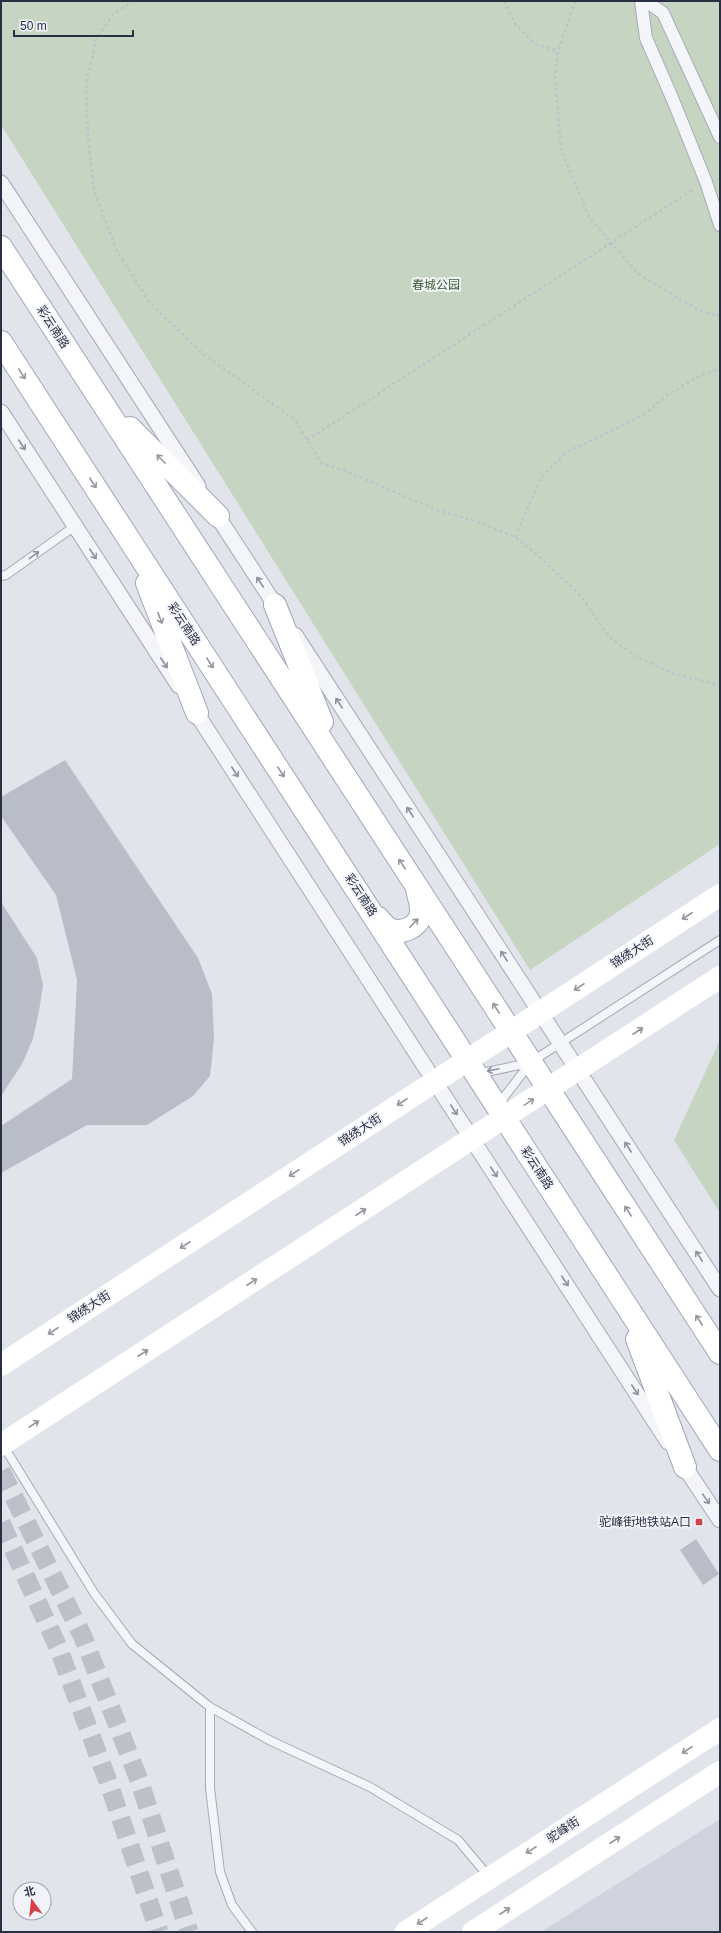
<svg xmlns="http://www.w3.org/2000/svg" width="721" height="1933" font-family="Helvetica,'Noto Sans SC',sans-serif">
  <style>
    .built { fill: #cfd3dd }
    .green { fill: #c5d5c2 }
    .building { fill: #b8bdc8 }
    .lines { fill: none; stroke-linecap: round; stroke-linejoin: round }
    .tertiary-tunnel { stroke: #bcc0c9; stroke-width: 19; stroke-dasharray: 19 10; stroke-linecap: butt }
    .service-casing { stroke: #a6aab5; stroke-width: 10 }
    .pedestrian-casing { stroke: #a6aab5; stroke-width: 14 }
    .minor-casing { stroke: #a6aab5; stroke-width: 17 }
    .primary-casing { stroke: #a0a7b7; stroke-width: 24 }
    .path { stroke: #bfc2ca; stroke-width: 2.5; stroke-dasharray: 3 3; stroke-linecap: butt }
    .service { stroke: #f4f5f9; stroke-width: 8 }
    .pedestrian { stroke: #f4f5f9; stroke-width: 12 }
    .minor { stroke: #f4f5f9; stroke-width: 15 }
    .secondary { stroke: #fff; stroke-width: 22 }
    .primary { stroke: #fff; stroke-width: 22 }
    .oneway { stroke: #9498a1 }
    .oneway2 { stroke: #8e929e }
    .poi-dot { fill: #d4414c; stroke: #f1f3f8; stroke-width: 1.5 }
    .labels { text-anchor: middle; stroke-width: 4; stroke-linejoin: round; paint-order: stroke }
    .park-label { font-size: 12px; fill: #3a6035; stroke: #f1f3f8 }
    .street-label { font-size: 12px; fill: #293043; stroke: #f1f3f8 }
    .poi-label { font-size: 12px; fill: #293043; stroke: #f1f3f8; text-anchor: end }
  </style>
  <rect width="100%" height="100%" fill="#e1e4eb"/>
  <path class="built" d="M720,1819V1932H541Z"/>
  <path class="green" d="M1,1H720V844L530,970L1,125Z
    M720,1040V1213L674,1140Z"/>
  <path class="building" d="M65,760L198,958L212,994L214,1039L210,1076L193,1096L147,1125H87L1,1173V1126L72,1079L77,980L56,895L1,816V797Z
    M1,902L37,958L43,985L39,1011L33,1039L22,1064L1,1096Z
    M696,1539L719,1574L703,1585L680,1550Z"/>
  <g class="lines">
    <path class="tertiary-tunnel" d="M1,1471L83,1637L139,1780L189,1932
      M1,1523L58,1647L109,1784L159,1932"/>
    <defs>
      <path id="service" d="M1,576L6,575L75,526
        M477,1074L529,1063
        M498,1105L531,1062L720,940
        M3,1445L94,1593L132,1644L210,1707L269,1740L370,1787L458,1840L489,1877
        M210,1707V1788L220,1872L232,1905L252,1932"/>
      <path id="pedestrian" d="M641,1L646,38L673,100L706,182L720,225
        M646,1L663,13L720,137"/>
      <path id="minor" d="M1,183L198,486
        M1,412L179,686
        M212,508L281,614
        M295,635L720,1289
        M191,705L668,1442
        M680,1460L720,1520"/>
      <path id="primary" d="M1,247L720,1353
        M1,342L720,1450
        M130,428L218,516
        M147,583L197,713
        M275,605L322,722
        M378,918C381,922 385,926 389,929C402,935 419,927 421,913C422,905 418,896 417,888
        M637,1339L685,1467"/>
    </defs>
    <use href="#service" class="service-casing"/>
    <use href="#pedestrian" class="pedestrian-casing"/>
    <use href="#minor" class="minor-casing"/>
    <use href="#primary" class="primary-casing"/>
    <path class="path" d="M134,1L113,14L96,40L86,84L88,137L94,191L117,251L150,303L202,353L295,420L321,463L343,470L437,510L478,522L515,537L541,558L581,596L609,637L635,656L674,674L720,685
      M504,1L515,24L535,44L558,51
      M575,1L558,51L555,76L561,149L589,217L637,273L700,311L720,316
      M307,440L694,189
      M515,537L541,478L566,452L612,431L646,413L667,395L701,375L720,369"/>
    <use href="#service" class="service"/>
    <use href="#pedestrian" class="pedestrian"/>
    <use href="#minor" class="minor"/>
    <path class="secondary" d="M1,1365L720,895
      M1,1445L720,977
      M406,1932L720,1729
      M473,1932L720,1772"/>
    <use href="#primary" class="primary"/>
  </g>
  <defs><path id="oneway-shaft" d="M-6 0H5M1.5-3L5.5 0L1.5 3" fill="none" stroke-width="1.6" stroke-linecap="round" stroke-linejoin="round"/></defs>
  <g class="oneway">
    <use href="#oneway-shaft" transform="translate(22 374) rotate(57)"/>
    <use href="#oneway-shaft" transform="translate(161 459) rotate(-135)"/>
    <use href="#oneway-shaft" transform="translate(93 483) rotate(57)"/>
    <use href="#oneway-shaft" transform="translate(160 618) rotate(69)"/>
    <use href="#oneway-shaft" transform="translate(210 663) rotate(57)"/>
    <use href="#oneway-shaft" transform="translate(281 772) rotate(57)"/>
    <use href="#oneway-shaft" transform="translate(402 864) rotate(-123)"/>
    <use href="#oneway-shaft" transform="translate(687 916) rotate(147)"/>
    <use href="#oneway-shaft" transform="translate(414 923) rotate(-46)"/>
    <use href="#oneway-shaft" transform="translate(579 987) rotate(147)"/>
    <use href="#oneway-shaft" transform="translate(496 1008) rotate(-123)"/>
    <use href="#oneway-shaft" transform="translate(638 1031) rotate(-33)"/>
    <use href="#oneway-shaft" transform="translate(402 1102) rotate(147)"/>
    <use href="#oneway-shaft" transform="translate(529 1102) rotate(-34)"/>
    <use href="#oneway-shaft" transform="translate(294 1173) rotate(147)"/>
    <use href="#oneway-shaft" transform="translate(628 1211) rotate(-123)"/>
    <use href="#oneway-shaft" transform="translate(361 1212) rotate(-33)"/>
    <use href="#oneway-shaft" transform="translate(185 1245) rotate(147)"/>
    <use href="#oneway-shaft" transform="translate(252 1282) rotate(-33)"/>
    <use href="#oneway-shaft" transform="translate(699 1320) rotate(-123)"/>
    <use href="#oneway-shaft" transform="translate(53 1331) rotate(147)"/>
    <use href="#oneway-shaft" transform="translate(143 1353) rotate(-33)"/>
    <use href="#oneway-shaft" transform="translate(34 1424) rotate(-33)"/>
    <use href="#oneway-shaft" transform="translate(687 1750) rotate(147)"/>
    <use href="#oneway-shaft" transform="translate(615 1840) rotate(-33)"/>
    <use href="#oneway-shaft" transform="translate(531 1850) rotate(147)"/>
    <use href="#oneway-shaft" transform="translate(505 1911) rotate(-33)"/>
    <use href="#oneway-shaft" transform="translate(422 1921) rotate(147)"/>
  </g>
  <g class="oneway2">
    <use href="#oneway-shaft" transform="translate(22 445) rotate(57)"/>
    <use href="#oneway-shaft" transform="translate(93 554) rotate(57)"/>
    <use href="#oneway-shaft" transform="translate(34 555) rotate(-36)"/>
    <use href="#oneway-shaft" transform="translate(260 582) rotate(-123)"/>
    <use href="#oneway-shaft" transform="translate(164 663) rotate(57)"/>
    <use href="#oneway-shaft" transform="translate(339 703) rotate(-123)"/>
    <use href="#oneway-shaft" transform="translate(235 772) rotate(57)"/>
    <use href="#oneway-shaft" transform="translate(410 812) rotate(-123)"/>
    <use href="#oneway-shaft" transform="translate(504 956) rotate(-123)"/>
    <use href="#oneway-shaft" transform="translate(493 1070) rotate(168)"/>
    <use href="#oneway-shaft" transform="translate(454 1110) rotate(57)"/>
    <use href="#oneway-shaft" transform="translate(628 1147) rotate(-123)"/>
    <use href="#oneway-shaft" transform="translate(494 1172) rotate(57)"/>
    <use href="#oneway-shaft" transform="translate(699 1256) rotate(-123)"/>
    <use href="#oneway-shaft" transform="translate(565 1281) rotate(57)"/>
    <use href="#oneway-shaft" transform="translate(635 1390) rotate(57)"/>
    <use href="#oneway-shaft" transform="translate(706 1499) rotate(56)"/>
  </g>
  <rect class="poi-dot" x="695" y="1518" width="8" height="8" rx="2"/>
  <g class="labels">
    <g class="park-label">
      <text x="436" y="289">春城公园</text>
    </g>
    <g class="street-label">
      <text transform="translate(53 327) rotate(57)" y="4">彩云南路</text>
      <text transform="translate(184 624) rotate(57)" y="4">彩云南路</text>
      <text transform="translate(361 895) rotate(57)" y="4">彩云南路</text>
      <text transform="translate(632 952) rotate(-33)" y="4">锦绣大街</text>
      <text transform="translate(360 1130) rotate(-33)" y="4">锦绣大街</text>
      <text transform="translate(537 1168) rotate(57)" y="4">彩云南路</text>
      <text transform="translate(89 1307) rotate(-33)" y="4">锦绣大街</text>
      <text transform="translate(563 1830) rotate(-33)" y="4">驼峰街</text>
    </g>
    <g class="poi-label">
      <text x="691" y="1526">驼峰街地铁站A口</text>
    </g>
  </g>
  <rect width="721" height="1933" fill="none" stroke="#293043" stroke-width="4"/>
  <g transform="translate(32 1901) rotate(345)"><circle r="19" fill="#f1f3f8" stroke="#a1a5b0"/>
  <path d="M0-3L7 15L0 10L-7 15Z" fill="#d4414c"/>
  <text y="-6" font-size="11" font-weight="bold" text-anchor="middle" fill="#293043">北</text>
  </g>
  <path d="M14 30v6h119v-6" fill="none" stroke="#293043" stroke-width="2"/>
  <text x="20" y="30" font-size="12" fill="#293043" stroke="#f1f3f8" stroke-width="3" paint-order="stroke">50 m</text>
</svg>
